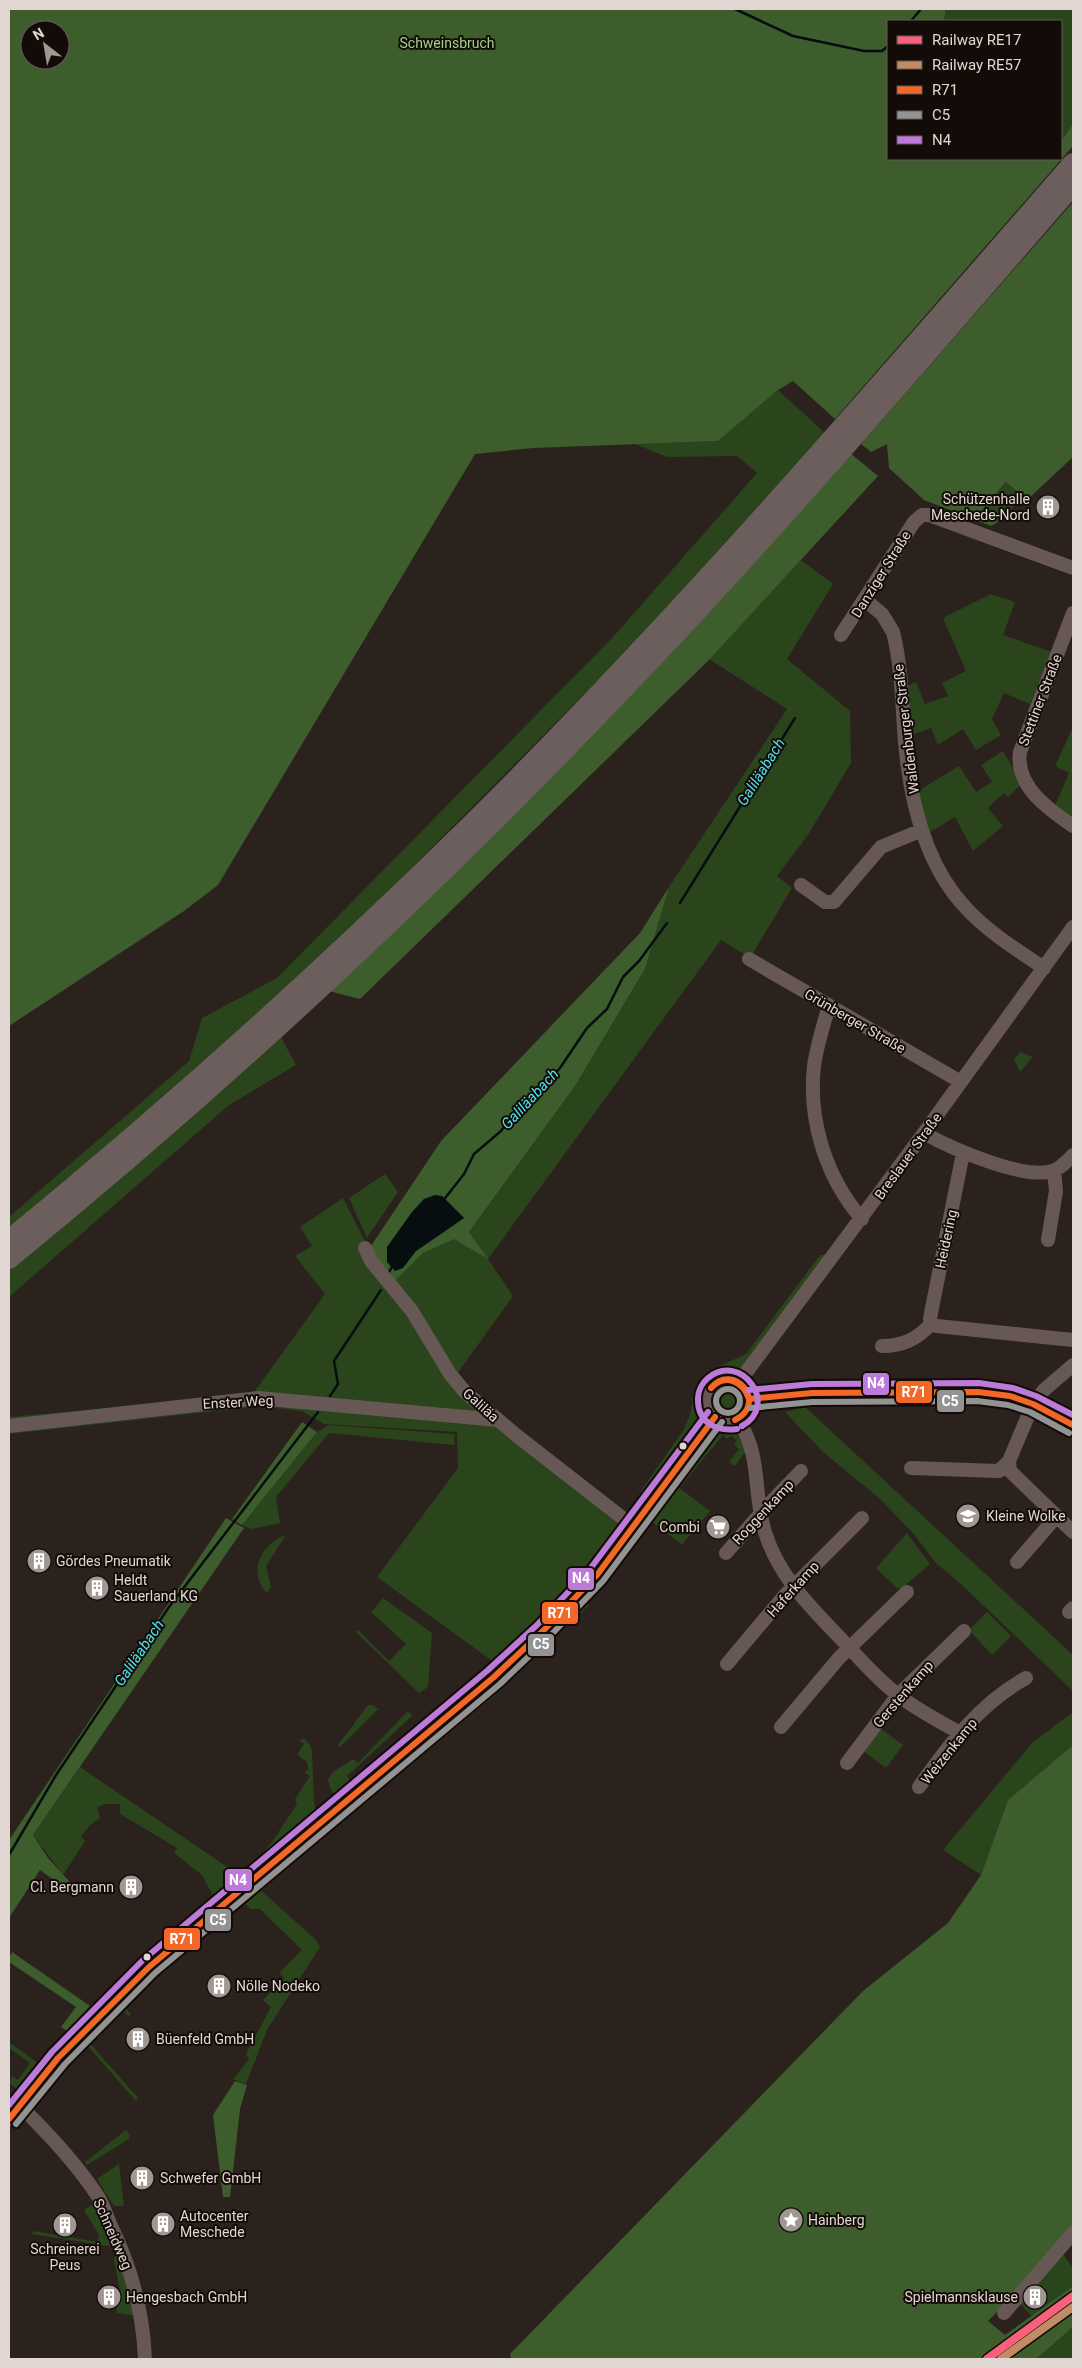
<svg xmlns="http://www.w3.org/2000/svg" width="1082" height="2368" font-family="Roboto,sans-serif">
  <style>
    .green { fill: #2a441b }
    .forest { fill: #3e5d2d; fill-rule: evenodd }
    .water { fill: #060e0f }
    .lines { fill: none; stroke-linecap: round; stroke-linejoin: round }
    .stream { stroke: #060e0f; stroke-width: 2.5 }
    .minor { stroke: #675855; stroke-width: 14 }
    .highway { stroke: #6c5e5c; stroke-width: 20 }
    .bus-1-casing { stroke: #130b08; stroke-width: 10 }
    .bus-2-casing { stroke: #130b08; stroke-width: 10 }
    .bus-3-casing { stroke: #130b08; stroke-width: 10 }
    .bus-1 { stroke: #f36827; stroke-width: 6 }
    .bus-2 { stroke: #939393; stroke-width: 6 }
    .bus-3 { stroke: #bd7bd9; stroke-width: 6 }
    .rail-1-casing { stroke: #130b08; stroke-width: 11 }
    .rail-2-casing { stroke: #130b08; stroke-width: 11 }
    .rail-1 { stroke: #f8607d; stroke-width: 8 }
    .rail-2 { stroke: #c18c65; stroke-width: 8 }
    .bus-dot { fill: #e1d6d1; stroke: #130b08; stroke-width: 2 }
    .labels { text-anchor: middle; stroke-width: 4; stroke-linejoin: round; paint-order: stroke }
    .park-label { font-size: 14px; fill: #9ed584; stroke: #130b08 }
    .poi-label { font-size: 14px; fill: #e1d6d1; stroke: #130b08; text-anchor: start }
    .street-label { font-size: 14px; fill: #e1d6d1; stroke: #130b08 }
    .water-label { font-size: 15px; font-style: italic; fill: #4fe3ed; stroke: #130b08 }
    .line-badge { stroke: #130b08; stroke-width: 2 }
    .badge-label { font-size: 14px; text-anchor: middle; font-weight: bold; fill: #fff }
  </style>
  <rect width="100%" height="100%" fill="#2b221e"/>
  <path class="green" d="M946,9H1073V123L1063,139L1061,138V21H944Z
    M778,390L825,433L626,652L328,952L9,1233V1217L189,1061L202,1018L277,978L614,636L757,473L737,456L667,457L635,444L718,441Z
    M1007,482L1023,497L998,522L978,513Z
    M801,560L833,584L787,659L850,711L851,763L808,835L777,876L792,888L750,958L721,940L488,1259L513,1296L457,1374L502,1430L622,1527L589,1580L504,1658L495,1663L377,1577L458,1468L457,1432L324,1424L302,1411L260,1406L9,1434V1417L252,1395L325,1294L295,1256L312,1246L300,1227L343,1198L369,1249L423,1253L454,1238L487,1258L469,1232L575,1086L645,969L669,887L787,709L709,659Z
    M991,594L1015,602L1003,635L1052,652L1030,704L1004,693L992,719L1001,735L976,750L963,729L938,745L931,728L909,736L903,688L916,682L925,704L948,696L942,683L966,671L943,618Z
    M1073,727V819L1054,808L1069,773L1055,766Z
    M1003,751L1022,783L1008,797L1004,793L988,808L1003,826L973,851L955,817L927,834L916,792L959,766L976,792L992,782L981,765Z
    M281,1037L296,1065L229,1105L9,1297V1271L177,1130Z
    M1020,1052L1033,1057L1020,1072L1014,1059Z
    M385,1174L398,1192L367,1238L349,1198Z
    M820,1255H827L738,1374L721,1376L707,1386L704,1396V1415L668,1471L634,1519L629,1516L643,1488L684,1429L690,1415L694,1390L698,1382L709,1371L746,1354Z
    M712 1401a16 16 0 1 1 32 0a16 16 0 1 1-32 0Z
    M805,1407L1073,1655V1691L961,1584L936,1563L913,1533L879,1498L823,1452L785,1412Z
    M329,1425L455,1434L454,1445L329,1433L276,1497L280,1523L251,1529L242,1525L317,1432Z
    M719,1426L734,1428L746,1451L735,1466L729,1462L739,1449L734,1445L737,1441L731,1436L727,1439L723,1435L681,1486L675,1481Z
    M678,1487L710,1511L682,1545L651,1521Z
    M907,1533L930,1564L901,1589L897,1588L876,1568Z
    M286,1535L266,1566L271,1587L267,1593C247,1572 261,1544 286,1535Z
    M383,1598L432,1633L428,1687L419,1693L356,1632L358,1630L389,1661L406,1644L371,1612Z
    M584,1601L589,1605L499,1692L266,1886L262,1880C371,1789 484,1702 584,1601Z
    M987,1612L1011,1636L992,1655L969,1630Z
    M477,1677H482L481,1681L342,1798C332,1795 330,1789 328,1780C332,1769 345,1766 353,1759L358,1763L408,1711L412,1716L347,1776L351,1781L346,1786Z
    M368,1705H373L378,1709L340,1747L338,1745Z
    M1073,1712V1745L1008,1800L981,1875L943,1850L1032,1743Z
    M877,1726L903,1745L886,1768L860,1749Z
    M304,1738L310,1745L312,1751L314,1802L317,1817L255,1869L250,1868L272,1842L297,1804L295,1799L310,1776L305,1773L308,1769L307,1762L297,1755L304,1744L299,1741Z
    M80,1767L236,1873L238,1877L216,1896L212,1894L202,1875L174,1853L177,1848L120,1814V1804H106L97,1807L100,1818L89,1826L81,1837L85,1841L63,1875L33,1835Z
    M256,1886L316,1940L320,1947L267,2030L246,2084L233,2079L249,2059L246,2054L271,2007L263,2000L284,1978L279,1973L302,1950L260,1909H251L245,1904L240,1907L236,1903Z
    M127,1999L124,2006L131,2014L129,2016L121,2009L99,2031L102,2035L98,2038L92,2032Z
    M88,2041L138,2098L136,2101L86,2044Z
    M9,2042L38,2063L17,2089L9,2083L12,2076L18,2080L30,2063L9,2048Z
    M126,2130L130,2135L129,2139L87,2165L85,2162Z
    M119,2164L124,2206H114L97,2179Z
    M93,2204L114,2247L32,2234L33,2231L98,2242L99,2235L84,2210Z
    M1063,2254L1073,2268V2286L1032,2316L1019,2303Z
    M119,2255L136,2316L116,2313L120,2291L114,2260V2257Z
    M1073,2327V2359H1036Z"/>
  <path class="forest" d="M9,9H946L944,21H888V159H1061V138L1063,139L1073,123V146L835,419L793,381L778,390L718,441L533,448L475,454L218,885L184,911L9,1026ZM30,30H60V60H30Z
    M1073,202V457L1027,500L1006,482L979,513L998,522L991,526L924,500L889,468L887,444L871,452L861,444Z
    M850,453L878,476L709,660L360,999L329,991Z
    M669,887L645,969L575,1086L469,1232L488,1259L454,1239L423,1253L395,1281L369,1249L441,1141L640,933ZM442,1196L464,1218L416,1251L401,1228L424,1199Z
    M302,1422L317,1432L242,1525L232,1519Z
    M226,1518L244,1528L33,1835L48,1858L78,1891V1897L40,1870L9,1918V1840Z
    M1073,1745V2229L1043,2265L988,2321L1005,2335L1073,2286V2292L981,2359H511L510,2354L863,1991L948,1923L981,1875L1008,1800Z
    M12,1952L90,2006L67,2031L61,2027L76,2007L9,1962V1953L11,1955Z
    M235,2081L247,2085L240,2109L230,2197H223L213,2115Z
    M1073,2308V2327L1036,2359H1003Z"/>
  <path class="water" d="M435,1195L442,1196L464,1218L416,1251L403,1268L395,1271L387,1262V1247L412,1212L424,1199Z"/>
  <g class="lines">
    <path class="stream" d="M735,9L793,36L864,51H882L888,46
      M911,21L921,9
      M680,903L795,718
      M442,1202L464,1174L474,1154L501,1131L522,1103L536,1094L560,1068L587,1028L607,1009L623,977L639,961L667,923
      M389,1272L393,1265
      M330,1396L338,1384L334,1361L381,1290
      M9,1855L56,1775L169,1607L318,1412"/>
    <path class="minor" d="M865,600L882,614L893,632C902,667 902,706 905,742C910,799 925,865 966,908C988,932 1017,950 1044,968
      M1073,613L1020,752C1015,786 1048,809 1073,826
      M841,635L914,522L922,515H929L1073,568
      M801,885L825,902H834L881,847L922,830
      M749,959L961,1082
      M829,1006C823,1026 817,1045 814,1066C808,1120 826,1178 862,1219
      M924,1133C950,1148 1023,1180 1052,1171C1060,1169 1067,1161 1073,1155
      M963,1153L930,1318L931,1324L937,1326L1073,1340
      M1048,1240L1056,1191L1054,1171
      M365,1248L371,1261L412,1311L450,1374L465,1392L516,1435L634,1527
      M882,1346C903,1346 917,1339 931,1324
      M1073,1365L1044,1390L1033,1404L1009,1461L1010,1471L1073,1532
      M707 1400a21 21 0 1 1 42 0a21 21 0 1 1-42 0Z
      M739,1382L924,1133L1073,927
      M749,1399L812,1393L978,1392L1010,1396L1033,1404L1073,1425
      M738,1419C763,1460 752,1490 765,1532C779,1578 812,1608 844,1642C861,1660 878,1680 898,1695C917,1710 939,1721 960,1733
      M9,1426L258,1398L498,1420
      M911,1468L999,1471L1009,1461
      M726,1553L770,1503L801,1471
      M1017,1562L1057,1516
      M1069,1612L1073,1608
      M727,1664L785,1595L862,1518
      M781,1727L839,1658L907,1592
      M847,1763L898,1695L964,1631
      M919,1787C948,1746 980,1703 1026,1678
      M19,2105C48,2133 77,2164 99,2198C104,2207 107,2217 111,2226C132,2269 143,2312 145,2359
      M9,2119L58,2058L149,1967L494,1677L543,1631L597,1575L715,1417
      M1004,2313L1073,2233"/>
    <path class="highway" d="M9,1240C160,1116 306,986 446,849C668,632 870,396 1073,163
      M9,1259C237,1073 452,871 654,657C798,504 935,344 1073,185"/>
    <defs>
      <path id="bus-1" d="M711,1388C733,1361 769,1403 735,1420
        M711,1388C725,1373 743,1381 749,1399
        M749,1399L812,1393L978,1392L1010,1396L1033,1404L1073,1425
        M9,2119L58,2058L149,1967L494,1677L543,1631L597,1575L715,1417"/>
      <path id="bus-2" d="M716 1401a12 12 0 1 1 24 0a12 12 0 1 1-24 0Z
        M750,1408L812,1402L977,1401L1008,1405L1030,1412L1069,1433
        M16,2124L65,2064L155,1973L500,1684L549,1637L603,1581L722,1422"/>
      <path id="bus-3" d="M748,1390L812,1384L979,1383L1013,1388L1036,1396L1073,1415
        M737,1429C716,1432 697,1422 698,1398C698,1391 702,1383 708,1378C741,1351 780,1405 742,1426
        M9,2105L52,2052L143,1960L488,1670L537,1625L590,1569L708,1412"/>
    </defs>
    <use href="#bus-1" class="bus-1-casing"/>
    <use href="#bus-2" class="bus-2-casing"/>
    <use href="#bus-3" class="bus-3-casing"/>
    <use href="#bus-1" class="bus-1"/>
    <use href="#bus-2" class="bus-2"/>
    <use href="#bus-3" class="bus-3"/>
    <defs>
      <path id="rail-1" d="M987,2359L1073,2296"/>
      <path id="rail-2" d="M1001,2359L1073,2307"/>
    </defs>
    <use href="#rail-1" class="rail-1-casing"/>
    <use href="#rail-2" class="rail-2-casing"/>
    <use href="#rail-1" class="rail-1"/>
    <use href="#rail-2" class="rail-2"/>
  </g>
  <defs>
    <symbol id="building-disc" viewBox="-11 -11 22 22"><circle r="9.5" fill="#a19792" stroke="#130b08"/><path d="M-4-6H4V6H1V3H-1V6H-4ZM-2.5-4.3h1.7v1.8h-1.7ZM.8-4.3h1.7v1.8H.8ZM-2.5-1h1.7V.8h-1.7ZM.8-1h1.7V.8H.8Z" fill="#fff"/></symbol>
    <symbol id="school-disc" viewBox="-11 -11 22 22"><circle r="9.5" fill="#a19792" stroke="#130b08"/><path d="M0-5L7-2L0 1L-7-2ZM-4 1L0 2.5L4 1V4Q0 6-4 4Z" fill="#fff"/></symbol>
    <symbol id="supermarket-disc" viewBox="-11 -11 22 22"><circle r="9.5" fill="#a19792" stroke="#130b08"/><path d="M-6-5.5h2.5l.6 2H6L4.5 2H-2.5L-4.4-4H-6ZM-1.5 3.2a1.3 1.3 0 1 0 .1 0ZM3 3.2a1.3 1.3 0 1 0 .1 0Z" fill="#fff"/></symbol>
    <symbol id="sight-disc" viewBox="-11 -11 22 22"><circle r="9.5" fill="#a19792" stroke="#130b08"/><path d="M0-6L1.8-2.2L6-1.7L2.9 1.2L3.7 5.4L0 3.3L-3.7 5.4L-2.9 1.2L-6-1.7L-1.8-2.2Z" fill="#fff"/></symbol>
  </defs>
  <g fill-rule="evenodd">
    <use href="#building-disc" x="1034" y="493" width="28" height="28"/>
    <use href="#school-disc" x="954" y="1502" width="28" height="28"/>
    <use href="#supermarket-disc" x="704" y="1513" width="28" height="28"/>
    <use href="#building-disc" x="25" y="1547" width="28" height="28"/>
    <use href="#building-disc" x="83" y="1574" width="28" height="28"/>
    <use href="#building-disc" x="117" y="1873" width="28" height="28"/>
    <use href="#building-disc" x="205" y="1972" width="28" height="28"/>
    <use href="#building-disc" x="124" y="2025" width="28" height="28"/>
    <use href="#building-disc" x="128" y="2164" width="28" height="28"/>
    <use href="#sight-disc" x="777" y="2206" width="28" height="28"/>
    <use href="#building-disc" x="149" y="2210" width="28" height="28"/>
    <use href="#building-disc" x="51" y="2211" width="28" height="28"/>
    <use href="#building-disc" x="95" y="2283" width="28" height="28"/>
    <use href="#building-disc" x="1021" y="2283" width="28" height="28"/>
  </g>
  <g class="bus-dot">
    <circle cx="683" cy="1446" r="4.5"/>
    <circle cx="147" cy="1957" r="4.5"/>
  </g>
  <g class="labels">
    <g class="park-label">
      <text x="447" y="48">Schweinsbruch</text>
    </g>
    <g class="poi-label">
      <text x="1030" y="504" text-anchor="end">Schützenhalle<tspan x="1030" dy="16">Meschede-Nord</tspan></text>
      <text x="986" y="1521">Kleine Wolke</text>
      <text x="700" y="1532" text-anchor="end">Combi</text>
      <text x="56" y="1566">Gördes Pneumatik</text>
      <text x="114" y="1585">Heldt<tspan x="114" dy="16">Sauerland KG</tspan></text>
      <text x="114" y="1892" text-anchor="end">Cl. Bergmann</text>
      <text x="236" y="1991">Nölle Nodeko</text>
      <text x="156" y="2044">Büenfeld GmbH</text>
      <text x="160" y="2183">Schwefer GmbH</text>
      <text x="180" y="2221">Autocenter<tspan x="180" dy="16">Meschede</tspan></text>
      <text x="808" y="2225">Hainberg</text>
      <text x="65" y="2254" text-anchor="middle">Schreinerei<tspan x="65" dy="16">Peus</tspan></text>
      <text x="126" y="2302">Hengesbach GmbH</text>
      <text x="1018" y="2302" text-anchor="end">Spielmannsklause</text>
    </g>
    <g class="street-label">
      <text transform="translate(881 574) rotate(-58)" y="5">Danziger Straße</text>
      <text transform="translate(1040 700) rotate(-69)" y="5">Stettiner Straße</text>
      <text transform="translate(906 729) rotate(-97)" y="5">Waldenburger Straße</text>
      <text transform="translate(855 1021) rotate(30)" y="5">Grünberger Straße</text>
      <text transform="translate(908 1156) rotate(-54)" y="5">Breslauer Straße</text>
      <text transform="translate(946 1239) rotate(-78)" y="5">Heidering</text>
      <text transform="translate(238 1402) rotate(-3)" y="5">Enster Weg</text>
      <text transform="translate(481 1405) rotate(42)" y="5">Galiläa</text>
      <text transform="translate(763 1512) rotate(-47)" y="5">Roggenkamp</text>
      <text transform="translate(793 1589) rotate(-48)" y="5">Haferkamp</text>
      <text transform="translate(903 1694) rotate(-49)" y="5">Gerstenkamp</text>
      <text transform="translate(949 1751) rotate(-51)" y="5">Weizenkamp</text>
      <text transform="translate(113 2234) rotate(66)" y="5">Schneidweg</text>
    </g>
    <g class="water-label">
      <text transform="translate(761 772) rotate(-58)" y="5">Galiläabach</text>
      <text transform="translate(530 1099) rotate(-47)" y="5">Galiläabach</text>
      <text transform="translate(139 1653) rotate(-56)" y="5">Galiläabach</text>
    </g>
  </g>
  <g class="line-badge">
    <rect x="862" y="1372" width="28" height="24" rx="5" fill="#bd7bd9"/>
    <rect x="895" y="1380" width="38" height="24" rx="5" fill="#f36827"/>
    <rect x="936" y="1389" width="29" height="24" rx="5" fill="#939393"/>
    <rect x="567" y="1567" width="28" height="24" rx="5" fill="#bd7bd9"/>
    <rect x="541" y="1601" width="38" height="24" rx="5" fill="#f36827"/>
    <rect x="527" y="1633" width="28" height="24" rx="5" fill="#939393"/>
    <rect x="224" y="1868" width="29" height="24" rx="5" fill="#bd7bd9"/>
    <rect x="204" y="1908" width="28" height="24" rx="5" fill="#939393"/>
    <rect x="163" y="1927" width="38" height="24" rx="5" fill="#f36827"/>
  </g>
  <g class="badge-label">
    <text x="876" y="1388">N4</text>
    <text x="914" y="1397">R71</text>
    <text x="950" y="1406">C5</text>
    <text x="581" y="1583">N4</text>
    <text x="560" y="1618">R71</text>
    <text x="541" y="1649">C5</text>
    <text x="238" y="1885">N4</text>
    <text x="218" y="1925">C5</text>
    <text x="182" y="1944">R71</text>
  </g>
  <rect width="1082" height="2368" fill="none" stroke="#e1d6d1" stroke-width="20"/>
  <rect x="887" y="20" width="175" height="140" fill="#130b08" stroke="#655c58"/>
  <rect x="897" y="36" width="25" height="8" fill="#f8607d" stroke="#655c58"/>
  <text x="932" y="45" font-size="15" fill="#e1d6d1">Railway RE17</text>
  <rect x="897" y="61" width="25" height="8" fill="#c18c65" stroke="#655c58"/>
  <text x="932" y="70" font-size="15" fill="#e1d6d1">Railway RE57</text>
  <rect x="897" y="86" width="25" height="8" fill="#f36827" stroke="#655c58"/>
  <text x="932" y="95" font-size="15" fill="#e1d6d1">R71</text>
  <rect x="897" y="111" width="25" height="8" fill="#939393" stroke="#655c58"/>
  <text x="932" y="120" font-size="15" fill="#e1d6d1">C5</text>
  <rect x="897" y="136" width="25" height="8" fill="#bd7bd9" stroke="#655c58"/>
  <text x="932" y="145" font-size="15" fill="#e1d6d1">N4</text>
  <g transform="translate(45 45) rotate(329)"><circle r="24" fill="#130b08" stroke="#655c58"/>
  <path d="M0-4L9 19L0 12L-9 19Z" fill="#a19792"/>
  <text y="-8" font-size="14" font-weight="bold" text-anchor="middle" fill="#e1d6d1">N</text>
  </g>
</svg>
